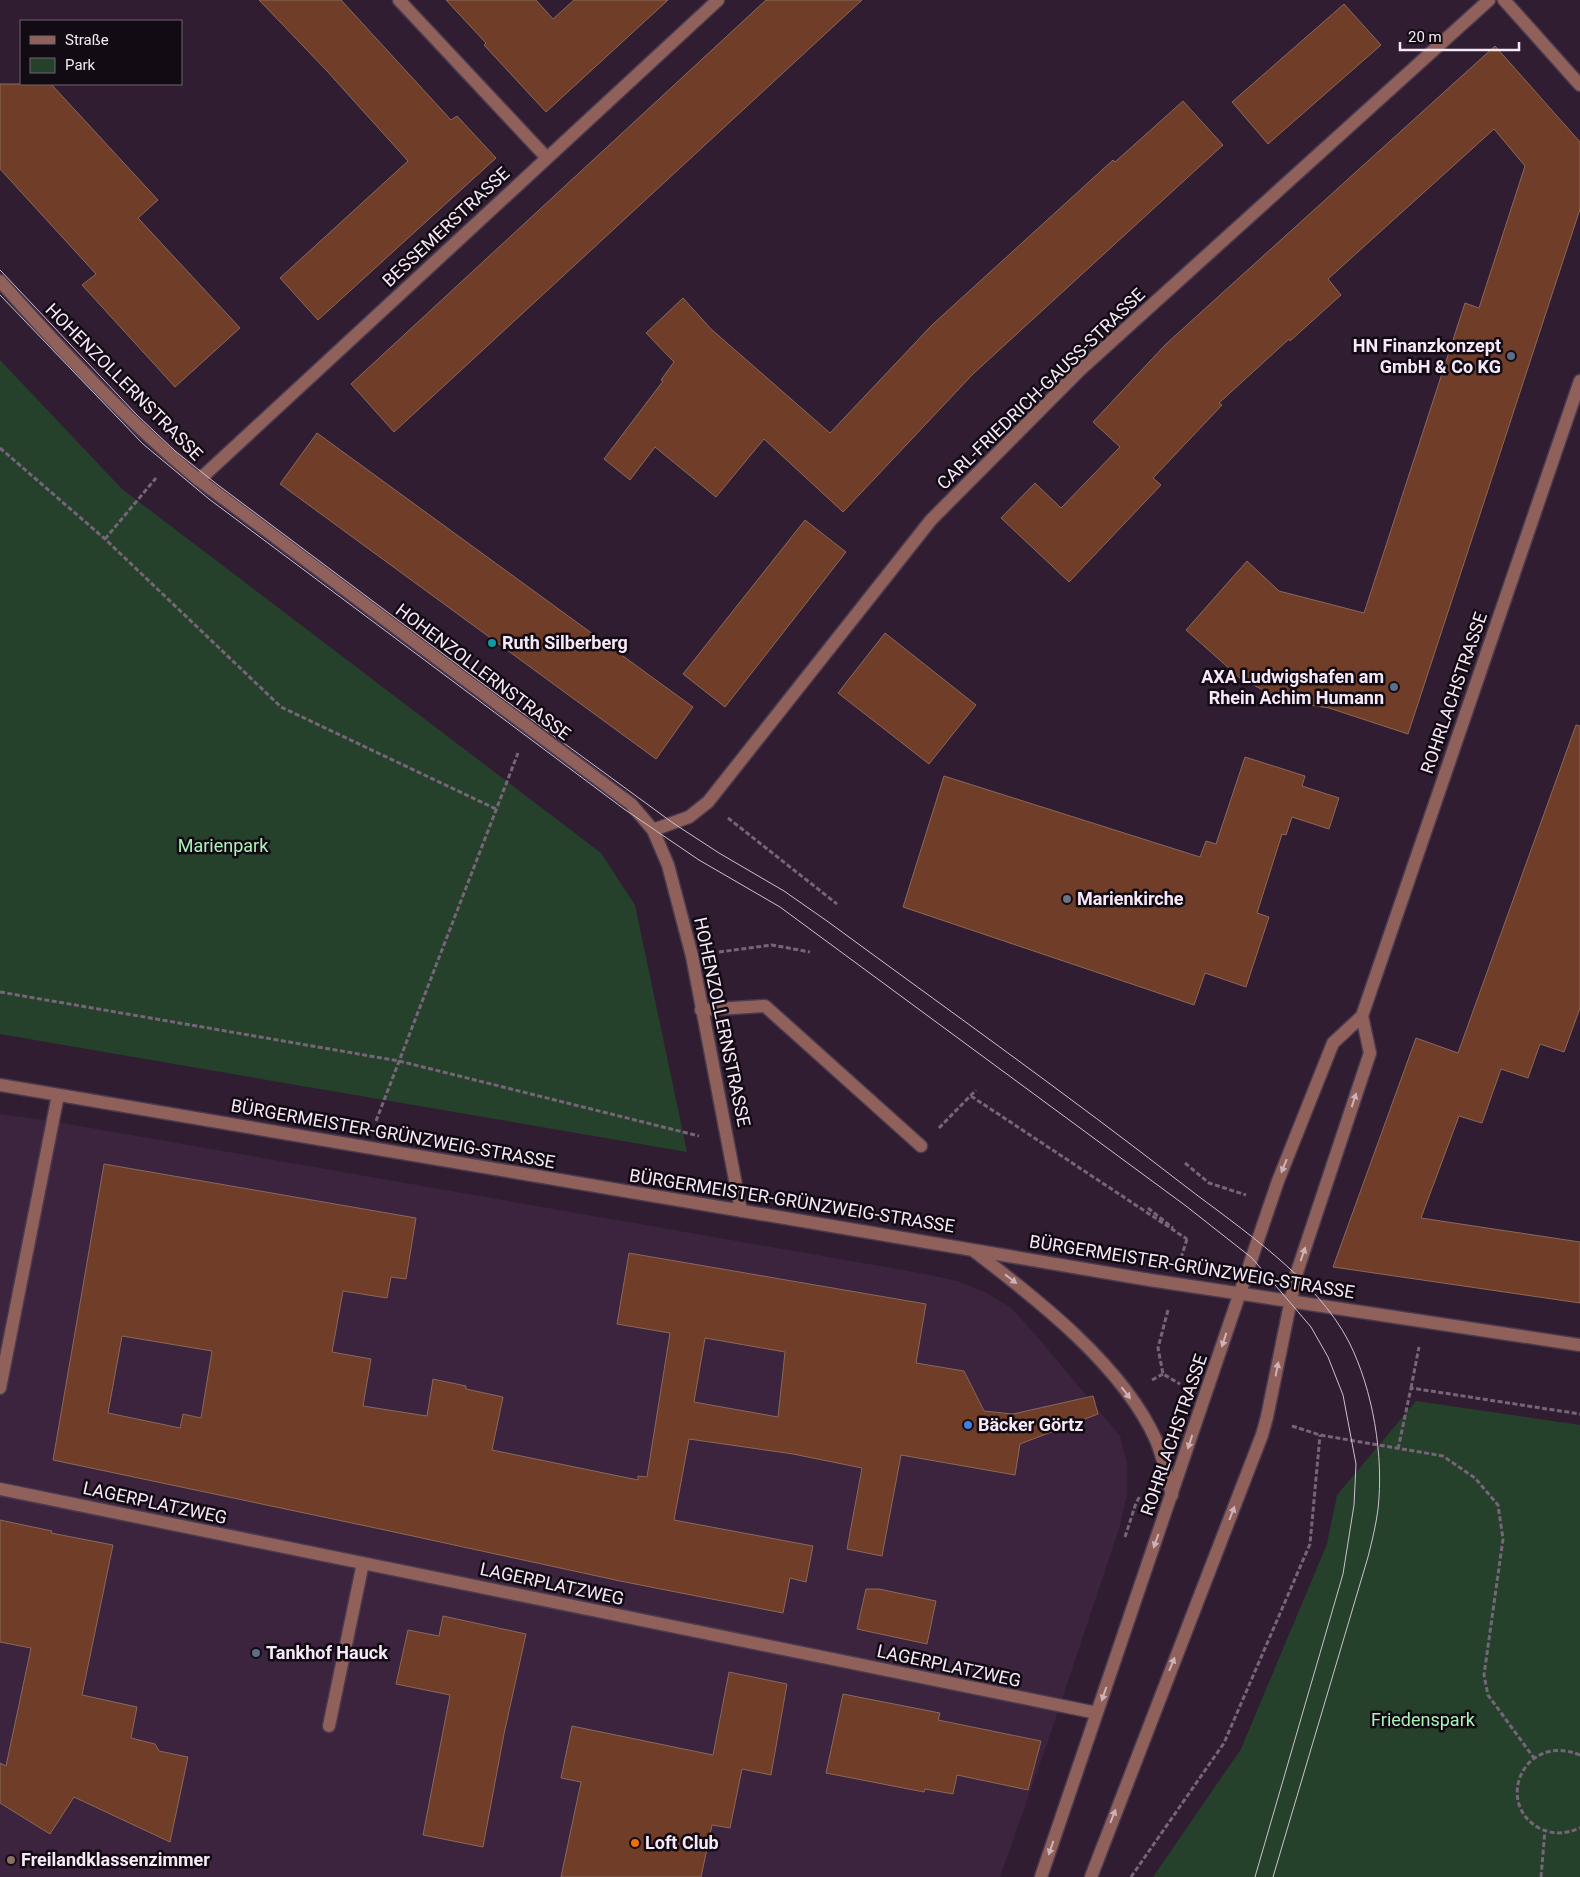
<svg xmlns="http://www.w3.org/2000/svg" width="1580" height="1877" font-family="Roboto,sans-serif">
  <style>
    .built { fill: #3c233e }
    .green { fill: #25412b }
    .building { fill: #703e28; stroke: #8a685b; fill-rule: evenodd }
    .lines { fill: none; stroke-linecap: round; stroke-linejoin: round }
    .minor-casing { stroke: #4c3a4e; stroke-width: 15 }
    .path { stroke: #766578; stroke-width: 3; stroke-dasharray: 5 2.5; stroke-linecap: butt }
    .minor { stroke: #90615b; stroke-width: 12 }
    .tram { stroke: #cebfcf; stroke-width: 1 }
    .oneway { fill: #cdb3b9 }
    .service-dot { fill: #5c6f8a; stroke: #130b14; stroke-width: 2 }
    .culture-dot { fill: #0f9aa8; stroke: #130b14; stroke-width: 2 }
    .worship-dot { fill: #6b7280; stroke: #130b14; stroke-width: 2 }
    .shop-dot { fill: #3f7fe0; stroke: #130b14; stroke-width: 2 }
    .food-dot { fill: #e8710a; stroke: #130b14; stroke-width: 2 }
    .education-dot { fill: #8d6e63; stroke: #130b14; stroke-width: 2 }
    .labels { text-anchor: middle; stroke-width: 5; stroke-linejoin: round; paint-order: stroke }
    .street-label { font-size: 18px; fill: #f6e9f7; stroke: #130b14 }
    .poi-label { font-size: 18px; font-weight: bold; fill: #f6e9f7; stroke: #130b14; text-anchor: start }
    .park-label { font-size: 18px; fill: #aaf2b7; stroke: #130b14 }
  </style>
  <rect width="100%" height="100%" fill="#301d32"/>
  <path class="built" d="M0,1114L51,1121L920,1273L958,1281L987,1293L1011,1308L1035,1334L1120,1436L1127,1464V1495L1120,1526L1049,1738L1000,1877H0Z"/>
  <path class="green" d="M0,360L122,489L601,853L635,905L687,1152L0,1034Z
    M1416,1401L1580,1425V1877H1153L1241,1749L1327,1544L1337,1495Z"/>
  <path class="building" d="M259,0H341L451,120L457,116L496,158L318,320L280,278L408,161L327,71Z
    M446,0H536L553,19L574,0H668L546,112L484,45L486,43Z
    M766,0H862L394,432L351,384Z
    M1344,4L1381,45L1268,144L1232,102Z
    M1495,46L1580,142V209L1408,734L1329,708L1284,701L1240,678L1186,630L1247,561L1279,591L1364,613L1465,303L1479,308L1525,166L1494,129L1328,279L1341,295L1290,341L1289,339L1219,403L1222,405L1153,478L1161,485L1069,582L1001,518L1035,483L1061,508L1120,447L1093,422L1166,344Z
    M0,84H51L158,200L138,218L240,328L175,387L82,285L96,274L0,169Z
    M1183,101L1223,145L973,374L843,512L764,439L716,497L655,447L630,480L604,459L663,381L661,380L674,362L646,333L683,298L711,329L830,433L932,325L1113,160L1115,162Z
    M317,433L693,707L656,759L280,484Z
    M805,520L846,552L725,707L683,674Z
    M885,633L976,705L929,764L838,693Z
    M1576,725L1580,726V1008L1564,1052L1540,1044L1528,1078L1501,1069L1482,1123L1459,1116L1421,1218L1580,1242V1303L1333,1267L1416,1038L1458,1053Z
    M1245,757L1305,776L1302,786L1339,798L1329,829L1292,817L1286,835L1282,834L1257,913L1269,917L1246,987L1205,973L1194,1005L903,907L944,776L1200,857L1206,841L1216,844Z
    M104,1164L416,1218L406,1279L391,1277L387,1298L343,1291L332,1352L371,1359L363,1406L427,1416L433,1379L466,1386V1389L503,1397L492,1450L638,1480V1476L647,1477L670,1333L617,1324L629,1253L926,1304L916,1363L964,1371L984,1411L1013,1414L1093,1396L1098,1414L1020,1444L1015,1475L901,1455L882,1556L847,1549L862,1468L793,1454L689,1439L674,1520L813,1546L806,1582L790,1578L783,1613L620,1581L385,1530L53,1460ZM122,1336L212,1351L201,1418L183,1414L180,1428L108,1413ZM705,1338L785,1352L778,1417L694,1402Z
    M0,1520L52,1531L51,1533L113,1545L82,1695L137,1707L131,1738L155,1744L159,1751L188,1757L170,1842L74,1797L50,1834L0,1803V1763L6,1766L31,1648L0,1642Z
    M866,1589H879L936,1601L927,1644L857,1629Z
    M443,1616L526,1634L504,1734L483,1847L423,1835L450,1695L396,1684L408,1630L439,1636Z
    M729,1672L787,1684L771,1775L742,1769L730,1828L712,1825L701,1877H561L581,1782L561,1778L572,1726L713,1755Z
    M843,1694L940,1713L938,1720L1041,1741L1028,1790L957,1775L953,1794L925,1789L924,1792L826,1773Z"/>
  <g class="lines">
    <defs>
      <path id="minor" d="M399,0L547,158
        M1504,0L1580,85
        M0,281C62,351 127,421 199,480L631,804L653,830L668,865L692,956L741,1211
        M199,480L718,0
        M653,830L689,817L708,802L931,520L1080,370L1489,0
        M701,1010L765,1006L921,1146
        M0,1085L1150,1280L1580,1345
        M974,1251C1037,1299 1123,1366 1156,1440C1163,1457 1167,1477 1172,1495
        M0,1388L58,1095
        M0,1489L1097,1713
        M329,1726L363,1563
        M1041,1877L1278,1181L1333,1043L1362,1016L1580,381
        M1091,1877L1262,1435L1267,1417L1296,1275L1370,1053L1362,1016"/>
    </defs>
    <use href="#minor" class="minor-casing"/>
    <path class="path" d="M0,448L105,539L281,707L496,809
      M105,539L156,478
      M728,818L837,904
      M719,952L772,945L810,952
      M0,992L399,1061L699,1136
      M971,1096L1187,1239
      M376,1121L518,753
      M939,1128L976,1090
      M1185,1163L1209,1183L1246,1195
      M1148,1208L1173,1228
      M1181,1258L1187,1239
      M1168,1310L1158,1348L1163,1374L1180,1384
      M1152,1380L1163,1374
      M1411,1388L1419,1347
      M1292,1426L1320,1435L1443,1456L1475,1478L1498,1505L1503,1539L1484,1675L1488,1695L1534,1758
      M1398,1449L1411,1388L1580,1414
      M1125,1537L1136,1503L1140,1496
      M1580,1755C1524,1732 1494,1803 1539,1828C1553,1835 1566,1834 1580,1828
      M1131,1877L1224,1743L1310,1544L1320,1435
      M1541,1877L1545,1830"/>
    <use href="#minor" class="minor"/>
    <path class="tram" d="M0,270L137,415L175,451L218,485L494,692L673,823L719,853L784,891L827,921C947,1009 1068,1095 1185,1186C1241,1229 1316,1278 1349,1342C1373,1390 1384,1456 1378,1509C1376,1525 1372,1541 1368,1557L1273,1877
      M0,295L143,444L209,499L624,809L699,860L780,907L1186,1206L1252,1258L1311,1327L1328,1357L1343,1395L1356,1464L1354,1505L1343,1574L1255,1877"/>
  </g>
  <defs><path id="oneway-solid" d="M-6-.8H1V-3.2L6.5 0L1 3.2V.8H-6Z" transform="scale(1.25)"/></defs>
  <g class="oneway">
    <use href="#oneway-solid" transform="translate(1354 1100) rotate(-72)"/>
    <use href="#oneway-solid" transform="translate(1284 1166) rotate(112)"/>
    <use href="#oneway-solid" transform="translate(1303 1254) rotate(-71)"/>
    <use href="#oneway-solid" transform="translate(1011 1279) rotate(38)"/>
    <use href="#oneway-solid" transform="translate(1224 1340) rotate(108)"/>
    <use href="#oneway-solid" transform="translate(1277 1369) rotate(-79)"/>
    <use href="#oneway-solid" transform="translate(1126 1393) rotate(52)"/>
    <use href="#oneway-solid" transform="translate(1190 1442) rotate(108)"/>
    <use href="#oneway-solid" transform="translate(1232 1513) rotate(-69)"/>
    <use href="#oneway-solid" transform="translate(1156 1541) rotate(110)"/>
    <use href="#oneway-solid" transform="translate(1172 1664) rotate(-68)"/>
    <use href="#oneway-solid" transform="translate(1104 1694) rotate(109)"/>
    <use href="#oneway-solid" transform="translate(1113 1816) rotate(-69)"/>
    <use href="#oneway-solid" transform="translate(1051 1848) rotate(109)"/>
  </g>
  <g class="service-dot">
    <circle cx="1511" cy="356" r="5"/>
    <circle cx="1394" cy="687" r="5"/>
    <circle cx="256" cy="1653" r="5"/>
  </g>
  <circle class="culture-dot" cx="492" cy="643" r="5"/>
  <circle class="worship-dot" cx="1067" cy="899" r="5"/>
  <circle class="shop-dot" cx="968" cy="1425" r="5"/>
  <circle class="food-dot" cx="635" cy="1843" r="5"/>
  <circle class="education-dot" cx="11" cy="1860" r="5"/>
  <g class="labels">
    <g class="street-label">
      <text transform="translate(446 227) rotate(-43)" y="6">BESSEMERSTRASSE</text>
      <text transform="translate(124 382) rotate(45)" y="6">HOHENZOLLERNSTRASSE</text>
      <text transform="translate(1041 389) rotate(-44)" y="6">CARL-FRIEDRICH-GAUSS-STRASSE</text>
      <text transform="translate(483 672) rotate(37)" y="6">HOHENZOLLERNSTRASSE</text>
      <text transform="translate(1454 693) rotate(-71)" y="6">ROHRLACHSTRASSE</text>
      <text transform="translate(722 1022) rotate(78)" y="6">HOHENZOLLERNSTRASSE</text>
      <text transform="translate(393 1134) rotate(10)" y="6">BÜRGERMEISTER-GRÜNZWEIG-STRASSE</text>
      <text transform="translate(792 1201) rotate(9)" y="6">BÜRGERMEISTER-GRÜNZWEIG-STRASSE</text>
      <text transform="translate(1192 1267) rotate(9)" y="6">BÜRGERMEISTER-GRÜNZWEIG-STRASSE</text>
      <text transform="translate(1174 1435) rotate(-71)" y="6">ROHRLACHSTRASSE</text>
      <text transform="translate(155 1503) rotate(12)" y="6">LAGERPLATZWEG</text>
      <text transform="translate(552 1584) rotate(12)" y="6">LAGERPLATZWEG</text>
      <text transform="translate(949 1666) rotate(12)" y="6">LAGERPLATZWEG</text>
    </g>
    <g class="poi-label">
      <text x="1501" y="352" text-anchor="end">HN Finanzkonzept<tspan x="1501" dy="21">GmbH &amp; Co KG</tspan></text>
      <text x="502" y="649">Ruth Silberberg</text>
      <text x="1384" y="683" text-anchor="end">AXA Ludwigshafen am<tspan x="1384" dy="21">Rhein Achim Humann</tspan></text>
      <text x="1077" y="905">Marienkirche</text>
      <text x="978" y="1431">Bäcker Görtz</text>
      <text x="266" y="1659">Tankhof Hauck</text>
      <text x="645" y="1849">Loft Club</text>
      <text x="21" y="1866">Freilandklassenzimmer</text>
    </g>
    <g class="park-label">
      <text x="223" y="852">Marienpark</text>
      <text x="1423" y="1726">Friedenspark</text>
    </g>
  </g>
  <rect x="20" y="20" width="162" height="65" fill="#130b14" stroke="#6e646f"/>
  <rect x="30" y="36" width="25" height="8" fill="#90615b" stroke="#6e646f"/>
  <text x="65" y="45" font-size="15" fill="#f6e9f7">Straße</text>
  <rect x="30" y="58" width="25" height="15" fill="#25412b" stroke="#6e646f"/>
  <text x="65" y="70" font-size="15" fill="#f6e9f7">Park</text>
  <path d="M1400 42v8h119v-8" fill="none" stroke="#f6e9f7" stroke-width="2.5"/>
  <text x="1408" y="42" font-size="15" fill="#f6e9f7" stroke="#130b14" stroke-width="4" paint-order="stroke">20 m</text>
</svg>
